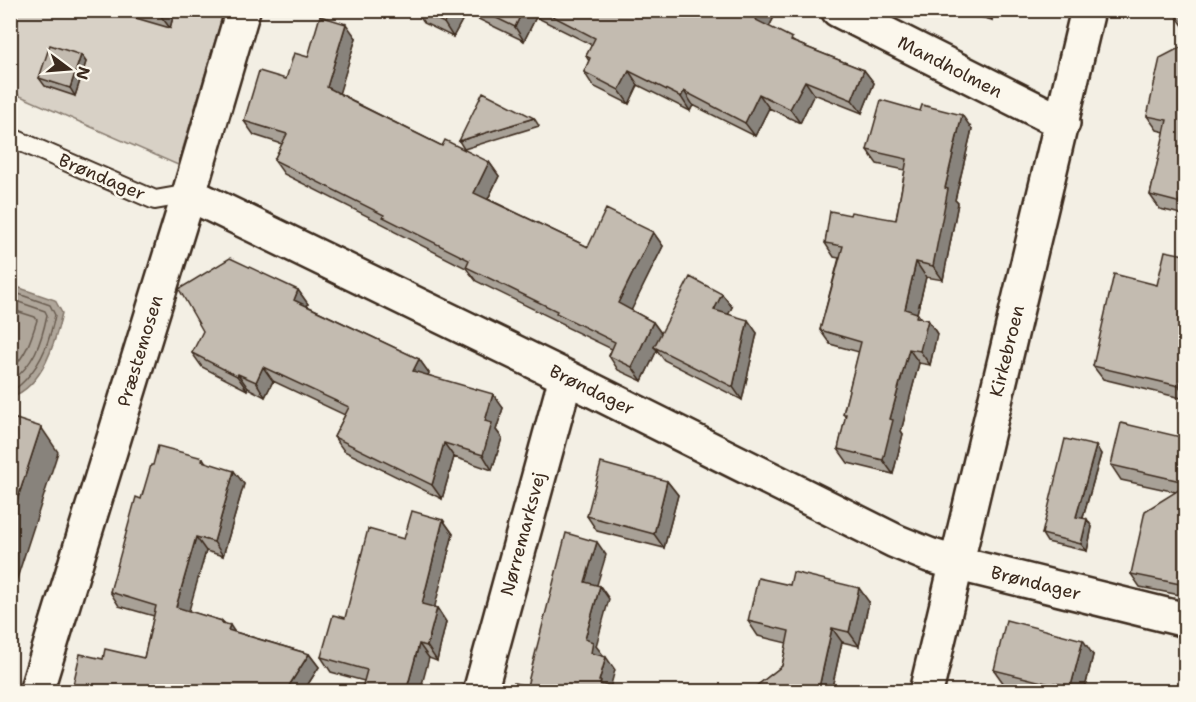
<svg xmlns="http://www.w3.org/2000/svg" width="1196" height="702" font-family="'Shantell Sans',sans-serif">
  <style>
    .green { fill: #d8d1c6; stroke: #8a7e72; stroke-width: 1.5 }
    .water { fill: #afa69a; stroke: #817468; stroke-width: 1.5 }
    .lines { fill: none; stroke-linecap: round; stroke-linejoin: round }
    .shore { stroke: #695c50; stroke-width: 1.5 }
    .lane-casing { stroke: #3b2a1e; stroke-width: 22 }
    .street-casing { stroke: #3b2a1e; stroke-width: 38 }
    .lane { stroke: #fbf7ec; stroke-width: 18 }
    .street { stroke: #fbf7ec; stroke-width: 33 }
    .wall { fill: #a8a197; stroke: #3b2a1e; stroke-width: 1.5 }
    .shaded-wall { fill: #88837b; stroke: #3b2a1e; stroke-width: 1.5 }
    .building { fill: #c3bbb0; stroke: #3b2a1e; stroke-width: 1.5 }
    .labels { text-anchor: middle; stroke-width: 5; stroke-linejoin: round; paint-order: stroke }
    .street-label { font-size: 18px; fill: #3b2a1e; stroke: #fbf7ec }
  </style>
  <rect width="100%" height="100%" fill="#f3efe4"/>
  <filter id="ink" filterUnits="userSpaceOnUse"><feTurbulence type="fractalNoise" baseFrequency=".0167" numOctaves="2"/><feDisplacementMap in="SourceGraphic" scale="12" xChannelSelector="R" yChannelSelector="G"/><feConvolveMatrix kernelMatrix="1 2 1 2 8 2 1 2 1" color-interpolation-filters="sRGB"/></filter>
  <g filter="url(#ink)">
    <path class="green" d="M11,11H224L178,165L11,92Z"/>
    <path class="water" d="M11,285L55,300L62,313C55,343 43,386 11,397Z"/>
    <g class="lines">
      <path class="shore" d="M10,291L50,305L55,315C50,339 43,361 26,379C21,384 17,389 10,391
        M10,299L45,311L47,315C41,344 34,364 10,383
        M10,309L35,317L37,320C31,340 26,356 10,371"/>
      <defs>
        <path id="lane" d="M10,137L155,200L189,194"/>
        <path id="street" d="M838,10L1063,123
          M189,194L566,377L895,541L929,555L955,563L1186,620
          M36,692L189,194L243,10
          M480,692L566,377
          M926,692C978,464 1036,238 1088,10"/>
      </defs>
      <use href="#lane" class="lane-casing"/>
      <use href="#street" class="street-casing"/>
      <use href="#lane" class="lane"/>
      <use href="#street" class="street"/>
    </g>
    <path class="wall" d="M125,10H175L170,28L129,16Z
      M415,10H767L773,19L769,27L796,43L864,70L874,83L862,113L814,94L800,123L769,108L755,136L693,105L690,111L638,85L629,104L593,86L584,72L589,61L586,56L592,45L536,17L524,41L466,13L453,37L424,23Z
      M953,10H994L992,20Z
      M1185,10V27H1184L1174,13Z
      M356,38L339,93L354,102L442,146L489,162L499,176L488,199L588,247L653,232L663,246L631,310L653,322L661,333L732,307L728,314L757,333L742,400L664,360L657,350L642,381L618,370L609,356L612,349L566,327L564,324L476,281L466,268L393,231L389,227L284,174L274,160L282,144L254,135L244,121L308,57Z
      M1185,45V215L1160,209L1150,195L1165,132L1157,130L1147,116Z
      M81,55L86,62L75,96L45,86L39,78Z
      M534,118L539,126L464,149L459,141Z
      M972,129L955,200L958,203L943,280L926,277L917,313L921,319L928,320L937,334L930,365L919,363L901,431L903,434L893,474L848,463L838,449L846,417L843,414L859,352L830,344L820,330L839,258L834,257L825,243L850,215L896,220L905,170L877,164L867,150Z
      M1185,255V399L1103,379L1093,366L1157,285Z
      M298,290L308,304L307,306L419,359L429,373L428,375L503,408L496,430L502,438L492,470L454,457L442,499L344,451L334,437L345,415L273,381L265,397L248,388L247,390L202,367L192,353Z
      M1185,438V596L1140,587L1131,574L1176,492L1121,480L1111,465Z
      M1096,446L1101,454L1083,518L1092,527L1087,551L1047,542L1042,534Z
      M203,458L206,463L244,484L223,556L206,551L188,611L222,621L235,632L309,654L319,667L303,692H78L73,685L103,659L144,658L154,616L119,606L110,592L141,499Z
      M667,481L678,495L664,548L597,531L587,516Z
      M443,520L453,534L434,607L437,608L446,622L437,661L429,658L364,681L331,672L321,657L404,539Z
      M869,602L859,646L842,642L831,692H751L750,691L782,666L787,643L758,636L748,621Z
      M1093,655L1084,692H1034L1004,684L994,670Z"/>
    <path class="shaded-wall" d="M161,10H175L170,28L160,15Z
      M450,10H464L466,13L453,37L444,23Z
      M523,10H532L536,17L524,41L515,27Z
      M761,10H767L773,19L765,34L756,20Z
      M985,10H994L992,20Z
      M346,24L356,38L337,101L327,87Z
      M81,55L86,62L75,96L70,88Z
      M864,70L874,83L862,113L852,100Z
      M629,71L638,85L629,104L619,90Z
      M805,81L814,94L800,123L790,109Z
      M684,91L693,105L690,111L681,97Z
      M759,94L769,108L755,136L745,123Z
      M962,115L972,129L955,200L958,203L943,280L933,266L945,188Z
      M489,162L499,176L484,207L474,193Z
      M653,232L663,246L628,317L618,303Z
      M916,262L926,277L917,313L926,326L928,320L937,334L930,365L920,351L905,309Z
      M298,290L308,304L304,314L294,300Z
      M722,294L732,307L724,324L714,310Z
      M748,320L757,333L742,400L733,387Z
      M653,322L663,336L654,347L657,350L642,381L632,367Z
      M909,349L919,363L901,431L903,434L893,474L883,460L890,419Z
      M1185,358V394L1179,386Z
      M419,359L429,373L423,386L413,371Z
      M263,367L273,381L265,397L256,382Z
      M238,374L248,388L247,390L237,376Z
      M493,394L503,408L496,430L502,438L492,470L483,455L485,421Z
      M41,427L58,452L10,600V522Z
      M444,443L454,457L442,499L432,485Z
      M1096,446L1101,454L1081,524L1076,517Z
      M234,471L244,484L223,556L214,542Z
      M667,481L678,495L664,548L654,534Z
      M1087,519L1092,527L1087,551L1081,544Z
      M443,520L453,534L432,618L422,604Z
      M196,537L206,551L186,621L176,607Z
      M597,542L606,555L594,595L585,582Z
      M600,586L609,599L596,646L603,655L600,666L591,653L585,639Z
      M859,588L869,602L859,646L849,632Z
      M437,608L446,622L437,661L427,646Z
      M222,621L228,630L230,625L239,639L232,635L222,623Z
      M832,628L842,642L831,692H818Z
      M1083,640L1093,655L1084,692H1075L1071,686Z
      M419,644L429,658L420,692H406Z
      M309,654L319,667L303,692H285Z
      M606,657L615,670L609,692H606L599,681Z
      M1054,683L1060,692H1059L1054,685Z"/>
    <path class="building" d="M147,10H161L160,15Z
      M417,10H450L444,23Z
      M480,10H523L515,27Z
      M541,10H761L756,20L792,38L791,41L864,70L852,100L805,81L790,109L759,94L745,123L684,91L681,97L629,71L619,90L584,72L590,58L586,56L595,38Z
      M1175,10H1185V16L1174,13Z
      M320,16L346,24L327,87L352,100L351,101L442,146L445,140L489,162L474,193L588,247L606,209L653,232L618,303L653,322L632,367L609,356L615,342L556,313L557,311L466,267L469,260L383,217L384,215L274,160L287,134L244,121L259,71L286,79L294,53L308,57Z
      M50,45L81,55L70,88L39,78Z
      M1185,45V204L1150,195L1167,120L1147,116L1160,58Z
      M483,92L534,118L459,141Z
      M881,100L920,111L922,105L962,115L945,188L948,189L933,266L916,262L905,309L917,313L916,317L928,320L920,351L909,349L890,419L893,420L883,460L838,449L846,414H843L861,342L820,330L843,246L825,243L830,211L850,215L851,212L896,220L907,159L867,150Z
      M1165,251L1185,255V358L1179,386L1093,366L1114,274L1157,285Z
      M230,258L298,290L294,300L419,359L413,371L493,394L485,421L492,423L483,455L444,443L432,485L334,437L349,407L263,367L256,382L238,374L237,376L192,353L203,331L179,289Z
      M690,277L722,294L714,310L748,320L733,387L654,347Z
      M10,417L41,427L10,522Z
      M1121,423L1185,438V482L1111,465Z
      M1065,439L1096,446L1076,517L1087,519L1081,544L1042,534Z
      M158,446L203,458L202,461L234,471L214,542L196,537L176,607L222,621V623L230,625L228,630L309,654L285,692H81L82,687L73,685L80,654L103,659L105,649L144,658L156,606L110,592L136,497L141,499L151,465H153Z
      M601,463L667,481L654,534L587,516Z
      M1185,486V585L1131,574L1145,511Z
      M412,511L443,520L422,604L437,608L427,646L419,644L406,692H361L367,670L321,657L333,615L345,618L368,529L404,539Z
      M566,533L597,542L585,582L600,586L585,639L593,642L591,653L606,657L599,681H601L600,684L616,688L615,692H512L514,683L527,686Z
      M793,572L859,588L849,632L832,628L818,692H754L750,691L782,666L789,631L748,621L758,578L790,585Z
      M1006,620L1083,640L1071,686L1054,683V685L994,670Z"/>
  </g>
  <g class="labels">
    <g class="street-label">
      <text transform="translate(950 67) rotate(27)" y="6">Mandholmen</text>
      <text transform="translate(102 177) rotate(23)" y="6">Brøndager</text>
      <text transform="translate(140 351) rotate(-73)" y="6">Præstemosen</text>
      <text transform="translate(1007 351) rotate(-76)" y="6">Kirkebroen</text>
      <text transform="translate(592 390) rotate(26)" y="6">Brøndager</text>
      <text transform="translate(523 534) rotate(-75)" y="6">Nørremarksvej</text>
      <text transform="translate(1036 583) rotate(14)" y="6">Brøndager</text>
    </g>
  </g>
  <rect width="1196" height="702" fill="none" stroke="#fbf7ec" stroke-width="36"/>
  <rect x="18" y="18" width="1160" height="666" fill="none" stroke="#3b2a1e" stroke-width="2" filter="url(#ink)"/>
  <g transform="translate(69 69) rotate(106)" stroke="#fbf7ec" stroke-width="4.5" paint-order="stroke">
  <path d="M0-4.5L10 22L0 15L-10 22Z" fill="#3b2a1e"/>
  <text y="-9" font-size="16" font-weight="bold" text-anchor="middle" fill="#3b2a1e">N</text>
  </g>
</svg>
